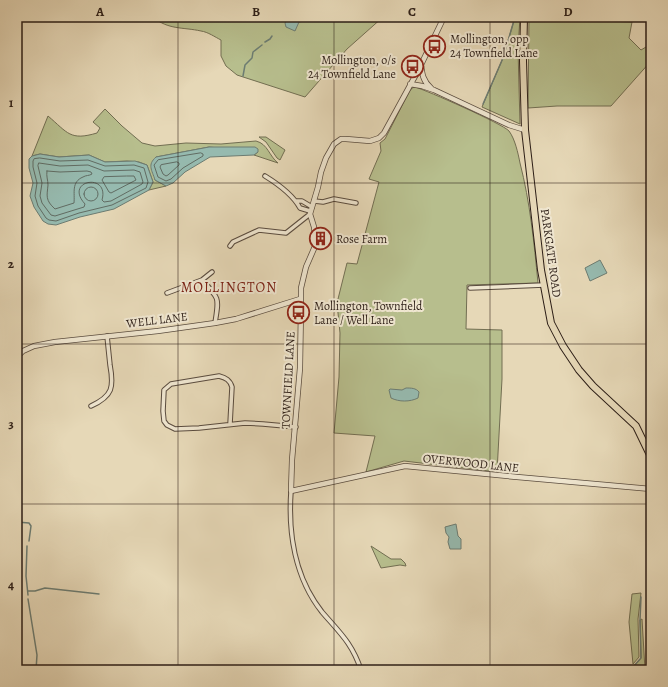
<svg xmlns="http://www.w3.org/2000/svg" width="668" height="687" font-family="Alegreya,serif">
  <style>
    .green { fill: #b7be8d; stroke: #726e52 }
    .water { fill: #96baaf; stroke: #6c7c72 }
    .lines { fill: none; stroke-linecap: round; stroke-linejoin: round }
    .shore { stroke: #616c63; stroke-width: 1 }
    .stream { stroke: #6c7c72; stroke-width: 1.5 }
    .minor-casing { stroke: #5a4c3f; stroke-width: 5.5 }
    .tertiary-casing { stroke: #5a4c3f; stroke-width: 6 }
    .primary-casing { stroke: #2c1e17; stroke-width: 8 }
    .minor { stroke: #efe6d0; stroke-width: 3.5 }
    .tertiary { stroke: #efe6d0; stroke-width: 4.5 }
    .primary { stroke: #e6d8b7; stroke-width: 6 }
    .grid { fill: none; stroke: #2c1e17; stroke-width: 1; stroke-opacity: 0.55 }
    .labels { text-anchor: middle; stroke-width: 4; stroke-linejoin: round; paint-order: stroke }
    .poi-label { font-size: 12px; fill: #2c1e17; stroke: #efe6d0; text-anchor: start }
    .street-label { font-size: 12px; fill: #2c1e17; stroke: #efe6d0 }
    .quarter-label { font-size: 14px; letter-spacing: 1px; fill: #7a1f14; stroke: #efe6d0 }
    .neatline { fill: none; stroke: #2c1e17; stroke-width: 1.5 }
    .grid-label { font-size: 13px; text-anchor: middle; font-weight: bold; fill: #2c1e17 }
  </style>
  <rect width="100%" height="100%" fill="#e6d8b7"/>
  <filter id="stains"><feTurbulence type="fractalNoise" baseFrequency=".005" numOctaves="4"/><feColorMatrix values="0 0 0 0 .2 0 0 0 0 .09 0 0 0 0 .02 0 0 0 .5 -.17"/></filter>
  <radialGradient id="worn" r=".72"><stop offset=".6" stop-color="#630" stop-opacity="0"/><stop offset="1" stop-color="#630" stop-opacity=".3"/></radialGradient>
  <path class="green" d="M153,17H383L347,49L305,97L237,75L226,66L221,56V40C215,37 208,32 201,31C183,27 168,30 153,17Z
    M515,17H520L518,49L520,124L482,107L503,58Z
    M529,18L632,22L629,38L641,50L651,44V61L611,106H557L528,108Z
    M415,87C426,90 503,124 509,131C515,139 518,153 520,163C530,202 534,242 538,283L467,285L466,329L502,330V379L497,472L404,461L366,472L375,436L334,433L339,377L340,333L337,303L347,263L357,264L379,182L369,179L381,151L380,143L385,139L409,92L412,88Z
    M105,109L122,126L142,143L155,146L186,143L221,144L256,141C268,144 269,156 278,163L254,155L258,152L209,147L156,157L155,180L166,186L149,190L153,182L147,165L139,162L127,161L105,162L89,155L59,157L40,154L32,156L48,116C68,133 70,141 97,133L100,128L93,122Z
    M259,137H266L285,150L280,160L277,158L266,142Z
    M371,546L391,559H401L405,563L406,566L400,565L381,568Z
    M641,593L638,619L639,657L633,664L629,622L632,594Z
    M642,619L645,670H635L633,667L641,658L640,620Z"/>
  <path class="water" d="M288,17H306L305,21L299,22L295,31L286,27L285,23Z
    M209,147H255L258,149V152L254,155L210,157L185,172L173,183L166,186L155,180C152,170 147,165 156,157Z
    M40,154L59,157L89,155L105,162L135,161L147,165L153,182L149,190L114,209L80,217L56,225L48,224L43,221L34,207L30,196L33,183L29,168V159L32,156Z
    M600,260L607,273L590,281L585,268Z
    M406,388C411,388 416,388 419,392L418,398C410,402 399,402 391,398L389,390L390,389L402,390Z
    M456,524L458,536L461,539V549H450L448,542L449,537L446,533L445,527Z"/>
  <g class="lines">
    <path class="shore" d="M201,153L203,154V156L183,168L171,179L166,181L158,177L154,165L158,160Z
      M40,158L60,161L88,160L105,166L134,165L144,168L148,182L146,188L112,205L79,213L56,221L49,220L46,218L38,206L35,196L37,183L33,167V161L34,159Z
      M177,162L179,163V165L168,175L166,176L163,174L160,167L161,165Z
      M39,163L60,166L88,165L104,171L134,170L140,172L143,182L142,184L111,201L104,202L102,200C110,172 63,180 85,204L84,207L55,216L51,215L42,203L40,196L42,183L38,166Z
      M47,171L60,172L87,171L91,172L92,174C89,176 86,175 83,177C71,182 75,193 74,203L55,209C45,200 47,196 48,185C48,180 46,176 47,171Z
      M127,176H134L136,180L111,193L109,192L102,180L104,177Z
      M84 194a7 7 0 1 1 14 0a7 7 0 1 1-14 0Z"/>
    <path class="stream" d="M265,42L270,39L272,36
      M243,76L245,65L252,58L253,52L262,45
      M483,104L503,58L515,17
      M17,522L29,523L31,526L29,541
      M27,546L26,576L28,595
      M28,591H35L45,588L99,594
      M28,599L37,655L36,670
      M635,670L633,667L641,658L640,620L641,597"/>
    <defs>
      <path id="minor" d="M265,176C278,184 293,195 300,208L310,211
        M296,201H302L312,207
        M314,201L323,202L334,199L356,203
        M230,246L233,242L259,230L286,233L310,214
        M212,272L202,280C220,299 219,298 215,323
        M470,288L544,285
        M167,293L202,280
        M91,406C113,396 114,387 110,365C109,356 108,346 107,336
        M230,424L232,387C230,380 226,378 219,376L171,384L164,390L163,411L164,421L167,425L175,429L199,428L245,423L263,424L296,427
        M291,491C288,533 295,578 322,612C340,633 352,643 361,670"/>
      <path id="tertiary" d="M444,17L419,69L384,133L379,138L370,141L346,139H341L334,144L326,158L321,172L318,187L310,214L314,227L316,244L306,267L301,288V307L300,368L292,460L291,491L405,466L517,477L651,489
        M421,64C422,74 423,81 431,88
        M410,84L422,86L434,90L509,125L525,130
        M17,357L23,351L34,346L55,342L158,331L215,323L236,319L300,299"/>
      <path id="primary" d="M524,17L523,61L525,130L541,270L551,323L563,346L579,370L593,386L636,426L651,457"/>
    </defs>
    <use href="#minor" class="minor-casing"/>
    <use href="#tertiary" class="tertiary-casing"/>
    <use href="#primary" class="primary-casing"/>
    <use href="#minor" class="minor"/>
    <use href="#tertiary" class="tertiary"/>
    <use href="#primary" class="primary"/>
  </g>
  <path class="grid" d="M178,17V670M334,17V670M490,17V670M17,183H651M17,344H651M17,504H651"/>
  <defs>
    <symbol id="bus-ring" viewBox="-11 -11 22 22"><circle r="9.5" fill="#efe6d0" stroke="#8f2418" stroke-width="1.5"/><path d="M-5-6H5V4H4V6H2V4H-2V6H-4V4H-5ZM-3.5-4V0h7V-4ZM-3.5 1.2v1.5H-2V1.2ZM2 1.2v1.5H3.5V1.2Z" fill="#8f2418"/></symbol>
    <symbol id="building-ring" viewBox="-11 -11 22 22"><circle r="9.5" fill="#efe6d0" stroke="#8f2418" stroke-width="1.5"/><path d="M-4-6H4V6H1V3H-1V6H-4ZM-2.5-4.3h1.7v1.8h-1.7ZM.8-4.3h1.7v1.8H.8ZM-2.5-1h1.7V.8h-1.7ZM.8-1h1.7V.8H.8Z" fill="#8f2418"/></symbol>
  </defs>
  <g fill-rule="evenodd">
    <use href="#bus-ring" x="422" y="34" width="25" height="25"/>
    <use href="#bus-ring" x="400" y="54" width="25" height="25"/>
    <use href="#building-ring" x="308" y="226" width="25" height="25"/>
    <use href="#bus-ring" x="286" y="300" width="25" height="25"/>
  </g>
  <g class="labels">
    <g class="poi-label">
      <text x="450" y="43">Mollington, opp<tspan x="450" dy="14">24 Townfield Lane</tspan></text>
      <text x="396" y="64" text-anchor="end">Mollington, o/s<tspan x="396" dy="14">24 Townfield Lane</tspan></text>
      <text x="336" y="243">Rose Farm</text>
      <text x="314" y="310">Mollington, Townfield<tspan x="314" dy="14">Lane / Well Lane</tspan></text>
    </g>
    <g class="street-label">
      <text transform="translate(551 253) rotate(82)" y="4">PARKGATE ROAD</text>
      <text transform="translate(157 320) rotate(-7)" y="4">WELL LANE</text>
      <text transform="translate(288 380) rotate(-87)" y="4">TOWNFIELD LANE</text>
      <text transform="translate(471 463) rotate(6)" y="4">OVERWOOD LANE</text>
    </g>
    <g class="quarter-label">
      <text x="229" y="292">MOLLINGTON</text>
    </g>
  </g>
  <rect width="668" height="687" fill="none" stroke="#e6d8b7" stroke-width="44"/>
  <rect x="22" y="22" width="624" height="643" class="neatline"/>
  <g class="grid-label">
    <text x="100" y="16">A</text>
    <text x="256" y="16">B</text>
    <text x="412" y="16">C</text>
    <text x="568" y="16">D</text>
    <text x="11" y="107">1</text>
    <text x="11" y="268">2</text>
    <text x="11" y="428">3</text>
    <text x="11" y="589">4</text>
  </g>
  <rect width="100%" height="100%" filter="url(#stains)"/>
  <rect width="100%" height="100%" fill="url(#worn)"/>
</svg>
